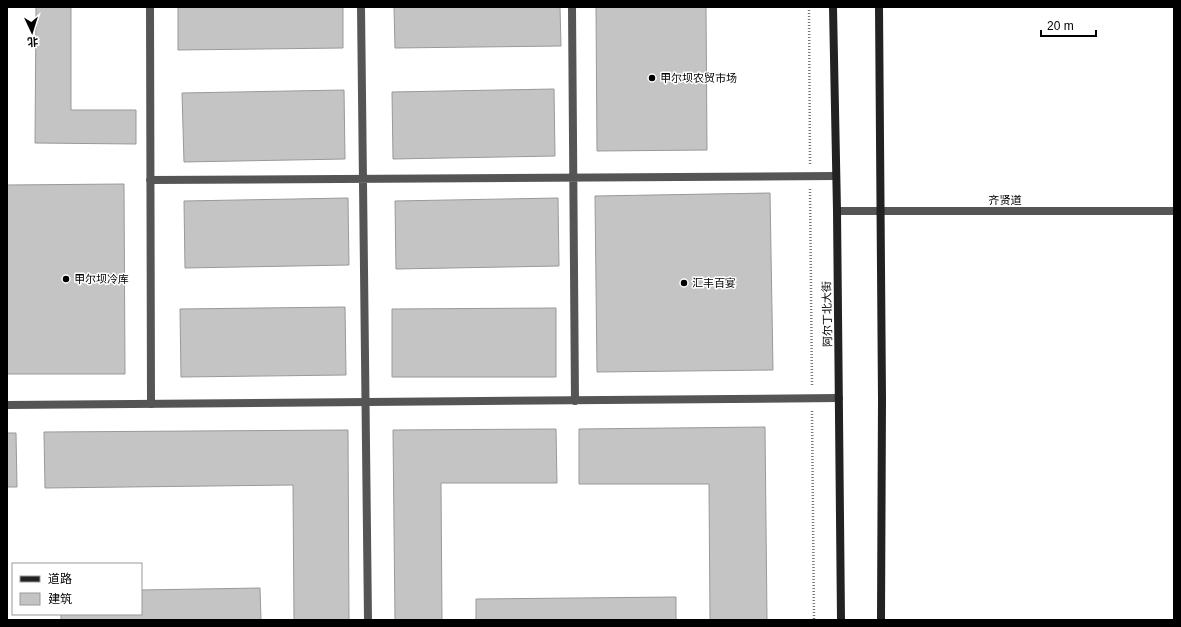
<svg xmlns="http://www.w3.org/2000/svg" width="1181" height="627" font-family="Arial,'Noto Sans SC',sans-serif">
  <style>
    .building { fill: #c4c4c4; stroke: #999 }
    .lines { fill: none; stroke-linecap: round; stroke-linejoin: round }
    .path { stroke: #777; stroke-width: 2.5; stroke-dasharray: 1 2; stroke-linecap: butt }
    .service { stroke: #555; stroke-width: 8 }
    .minor { stroke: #555; stroke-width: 8 }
    .tertiary { stroke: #555; stroke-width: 8 }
    .secondary { stroke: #222; stroke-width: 8 }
    .poi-dot { fill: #000; stroke: #fff; stroke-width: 1.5 }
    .labels { text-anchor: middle; stroke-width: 3; stroke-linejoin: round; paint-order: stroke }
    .poi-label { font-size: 11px; fill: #000; stroke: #fff; text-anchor: start }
    .street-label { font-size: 11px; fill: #000; stroke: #fff }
  </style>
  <rect width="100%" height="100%" fill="#fff"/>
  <path class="building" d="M36,7H71V110H136V144L35,143Z
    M178,7H343V48L178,50Z
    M394,7H560L561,46L395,48Z
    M596,7H706L707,150L597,151Z
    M554,89L555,156L393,159L392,92Z
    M344,90L345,159L184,162L182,93Z
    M124,184L125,374H7V185Z
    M770,193L773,370L597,372L595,196Z
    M348,198L349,265L185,268L184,201Z
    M558,198L559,266L396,269L395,201Z
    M345,307L346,375L181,377L180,309Z
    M556,308V377H392V309Z
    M765,427L767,620H710L709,484H579V429Z
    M556,429L557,483H441L442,620H395L393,430Z
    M348,430L349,620H294L293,485L45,488L44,432Z
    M7,433H16L17,487H7Z
    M260,588L261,620H61V614H141V590Z
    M676,597V620H476V599Z"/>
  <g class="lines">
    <path class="path" d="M809,7L810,164
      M810,189L812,386
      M812,411L814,620"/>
    <path class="service" d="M150,7L151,404
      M361,7L368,620
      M572,7L575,401
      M150,180L836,176"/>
    <path class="minor" d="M7,405L839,398"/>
    <path class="tertiary" d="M837,211H1174"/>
    <path class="secondary" d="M833,7L837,211L841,620
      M879,7L882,399L881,620"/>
  </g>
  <g class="poi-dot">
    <circle cx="652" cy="78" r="4"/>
    <circle cx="66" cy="279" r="4"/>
    <circle cx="684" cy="283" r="4"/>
  </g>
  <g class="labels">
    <g class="poi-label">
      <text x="660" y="82">甲尔坝农贸市场</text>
      <text x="74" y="283">甲尔坝冷库</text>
      <text x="692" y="287">汇丰百宴</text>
    </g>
    <g class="street-label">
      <text x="1005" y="204">齐贤道</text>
      <text transform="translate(827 314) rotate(-91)" y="4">阿尔丁北大街</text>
    </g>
  </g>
  <rect width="1181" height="627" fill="none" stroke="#000000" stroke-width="16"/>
  <rect x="12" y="563" width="130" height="52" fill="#ffffff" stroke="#999999"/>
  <rect x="20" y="576" width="20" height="6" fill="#222222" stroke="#999999"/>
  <text x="48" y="583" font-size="12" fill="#000000">道路</text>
  <rect x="20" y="593" width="20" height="12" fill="#c4c4c4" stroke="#999999"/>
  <text x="48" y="603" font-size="12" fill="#000000">建筑</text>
  <g transform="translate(32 32) rotate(176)" stroke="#ffffff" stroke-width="3" paint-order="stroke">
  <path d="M0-3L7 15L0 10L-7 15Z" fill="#000000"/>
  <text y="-6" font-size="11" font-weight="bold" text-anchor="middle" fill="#000000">北</text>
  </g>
  <path d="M1041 30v6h55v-6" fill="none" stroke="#000000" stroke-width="2"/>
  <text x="1047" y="30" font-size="12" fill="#000000" stroke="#ffffff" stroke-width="3" paint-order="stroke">20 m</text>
</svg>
